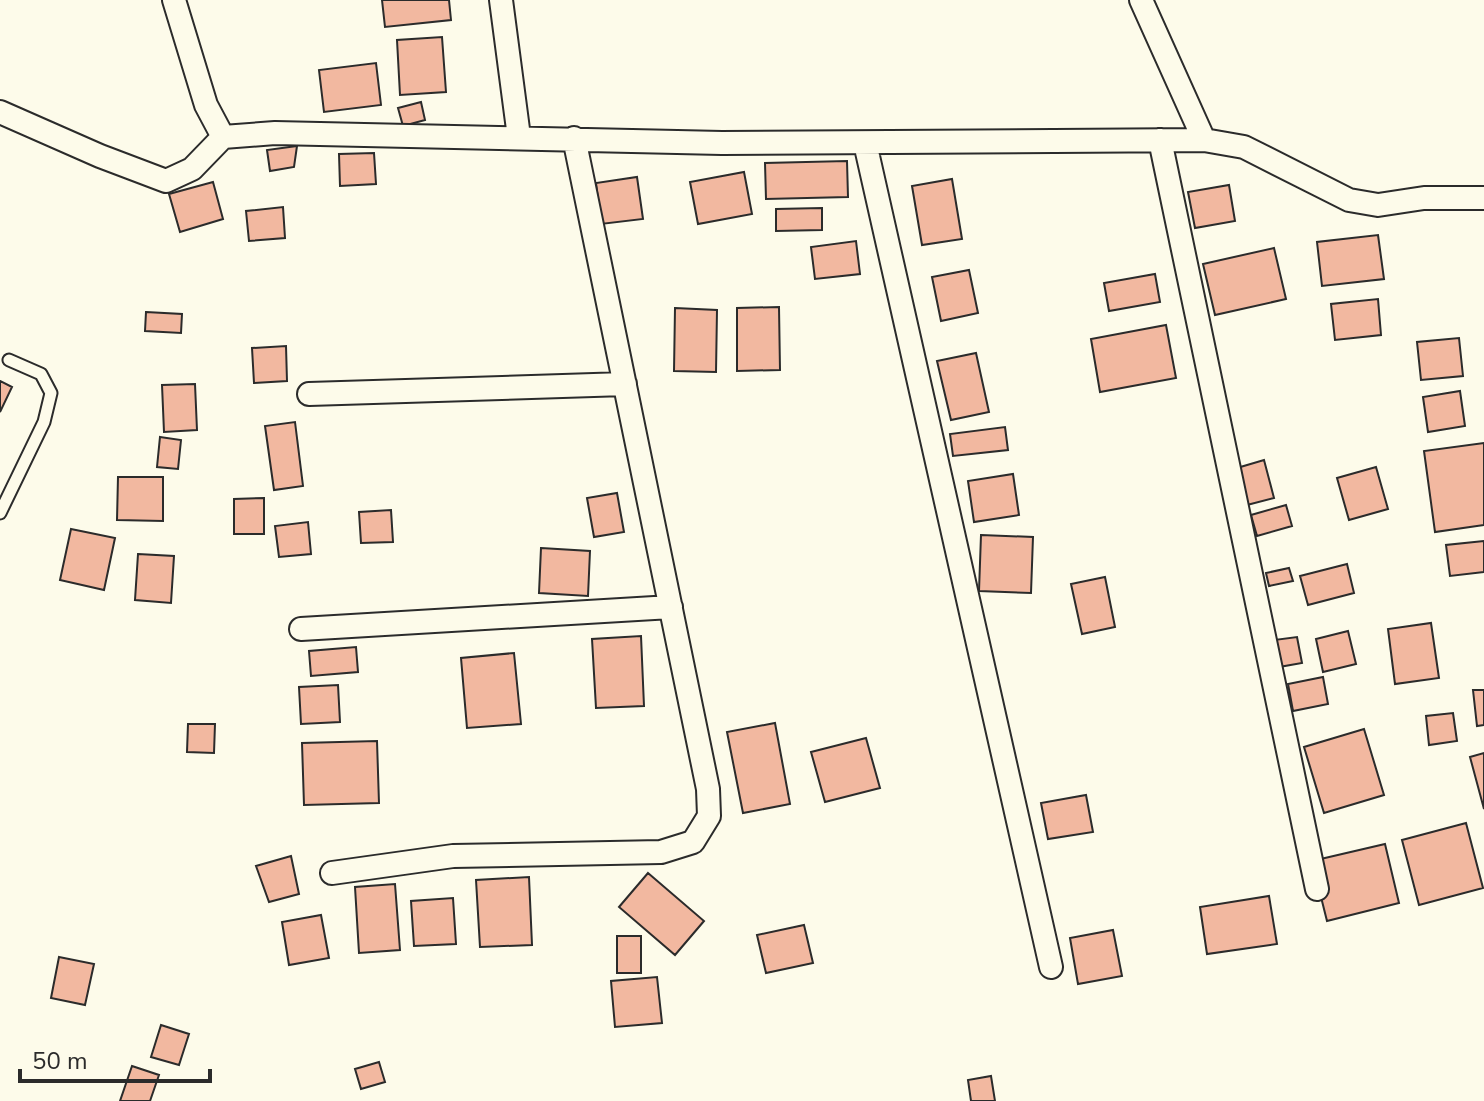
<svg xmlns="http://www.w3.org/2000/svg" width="1484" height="1101" font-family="'Nunito Sans',sans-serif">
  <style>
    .building { fill: #f2b8a0; stroke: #2b2b2b; stroke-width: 2 }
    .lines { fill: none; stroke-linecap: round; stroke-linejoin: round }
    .service-casing { stroke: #2b2b2b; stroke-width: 15 }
    .minor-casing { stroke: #2b2b2b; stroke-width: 26 }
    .service { stroke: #fdfbea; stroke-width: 11 }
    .minor { stroke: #fdfbea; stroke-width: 22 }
  </style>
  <rect width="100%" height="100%" fill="#fdfbea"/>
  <path class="building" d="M382,0H449L451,20L385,27Z
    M442,37L446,92L400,95L397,40Z
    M376,63L381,105L324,112L319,70Z
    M421,102L425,120L403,126L398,108Z
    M297,146L294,167L270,171L267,150Z
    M374,153L376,184L340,186L339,154Z
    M847,161L848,197L766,199L765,163Z
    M744,172L752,214L698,224L690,182Z
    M637,177L643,219L601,224L596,183Z
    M952,179L962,239L922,245L912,186Z
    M213,182L223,219L180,232L169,194Z
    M1229,185L1235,221L1195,228L1188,192Z
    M283,207L285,238L249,241L246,211Z
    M822,208V230L776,231V209Z
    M1378,235L1384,279L1322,286L1317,242Z
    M856,241L860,274L815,279L811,247Z
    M1274,248L1286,299L1215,315L1203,264Z
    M969,270L978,313L941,321L932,277Z
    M1155,274L1160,302L1109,311L1104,283Z
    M1378,299L1381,335L1335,340L1331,304Z
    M779,307L780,370L737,371V308Z
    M675,308L717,310L716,372L674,371Z
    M146,312L182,314L181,333L145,331Z
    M1166,325L1176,378L1100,392L1091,339Z
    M1459,338L1463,376L1421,380L1417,342Z
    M286,346L287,381L254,383L252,348Z
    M976,353L989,412L951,420L937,361Z
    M0,381L12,387L0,412Z
    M195,384L197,430L164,432L162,385Z
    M1460,391L1465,426L1428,432L1423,397Z
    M295,422L303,486L274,490L265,426Z
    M1005,427L1008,450L953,456L950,434Z
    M160,437L181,440L178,469L157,467Z
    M1484,443V525L1435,532L1424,451Z
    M1264,460L1274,498L1247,505L1237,468Z
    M1376,467L1388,509L1349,520L1337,478Z
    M1013,474L1019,515L974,522L968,481Z
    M118,477H163V521L117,520Z
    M617,493L624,532L594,537L587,498Z
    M264,498V534H234V499Z
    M1286,505L1292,526L1257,536L1251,515Z
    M391,510L393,542L361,543L359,512Z
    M308,522L311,554L279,557L275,526Z
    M71,529L115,538L104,590L60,580Z
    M981,535L1033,537L1031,593L979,591Z
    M1484,541V572L1450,576L1446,545Z
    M541,548L590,551L588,596L539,593Z
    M138,554L174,556L171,603L135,600Z
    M1347,564L1354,593L1308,605L1300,576Z
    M1289,568L1293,581L1269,586L1266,573Z
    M1105,577L1115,627L1082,634L1071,584Z
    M1431,623L1439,678L1395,684L1388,629Z
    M1348,631L1356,664L1323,672L1316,639Z
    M641,636L644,706L596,708L592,639Z
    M1297,637L1302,663L1279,667L1274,640Z
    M356,647L358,672L311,676L309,651Z
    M514,653L521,724L467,728L461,658Z
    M1323,677L1328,704L1293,711L1288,684Z
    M338,685L340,722L301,724L299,687Z
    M1473,690H1484V725L1477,726Z
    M1453,713L1457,741L1429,745L1426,716Z
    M775,723L790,804L743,813L727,732Z
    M188,724H215L214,753L187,752Z
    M1364,729L1384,795L1324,813L1304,747Z
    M866,738L880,788L825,802L811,752Z
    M377,741L379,803L304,805L302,743Z
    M1484,753V809L1470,757Z
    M1086,795L1093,832L1048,839L1041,803Z
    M1466,823L1483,888L1419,905L1402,840Z
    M1385,844L1399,903L1327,921L1312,861Z
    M291,856L299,894L269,902L256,866Z
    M648,873L704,921L675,955L619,907Z
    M529,877L532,945L480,947L476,880Z
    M395,884L400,950L359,953L355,887Z
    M1269,896L1277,944L1207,954L1200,907Z
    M453,898L456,944L414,946L411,901Z
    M321,915L329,958L289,965L282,922Z
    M804,925L813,963L766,973L757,935Z
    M1113,930L1122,976L1078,984L1070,938Z
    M617,936H641V973H617Z
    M59,957L94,964L85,1005L51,998Z
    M657,977L662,1023L615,1027L611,981Z
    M161,1025L189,1034L179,1065L151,1057Z
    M379,1062L385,1082L361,1089L355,1069Z
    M132,1066L159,1075L150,1101H120Z
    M991,1076L995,1101H971L968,1080Z"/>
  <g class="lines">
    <defs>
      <path id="service" d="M0,513L44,422L51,393L41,374L9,360"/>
      <path id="minor" d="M174,0L206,105L223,137
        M501,0L519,137
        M1141,0L1204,140
        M0,112L100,156L166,181L192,169L223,137L275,133L722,143L1204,140L1244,147L1349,200L1378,205L1424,198H1484
        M1160,140L1317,889
        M865,143L1051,967
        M309,394L625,384
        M301,629L671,607
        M332,873L453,856L661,852L693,842L709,816L708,789L574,138"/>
    </defs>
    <use href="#service" class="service-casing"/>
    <use href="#minor" class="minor-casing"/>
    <use href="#service" class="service"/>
    <use href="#minor" class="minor"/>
  </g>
  <path d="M20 1069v12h190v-12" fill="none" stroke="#2b2b2b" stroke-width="4"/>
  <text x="32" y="1069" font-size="24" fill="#2b2b2b" stroke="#fdfbea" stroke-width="6" paint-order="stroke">50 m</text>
</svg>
